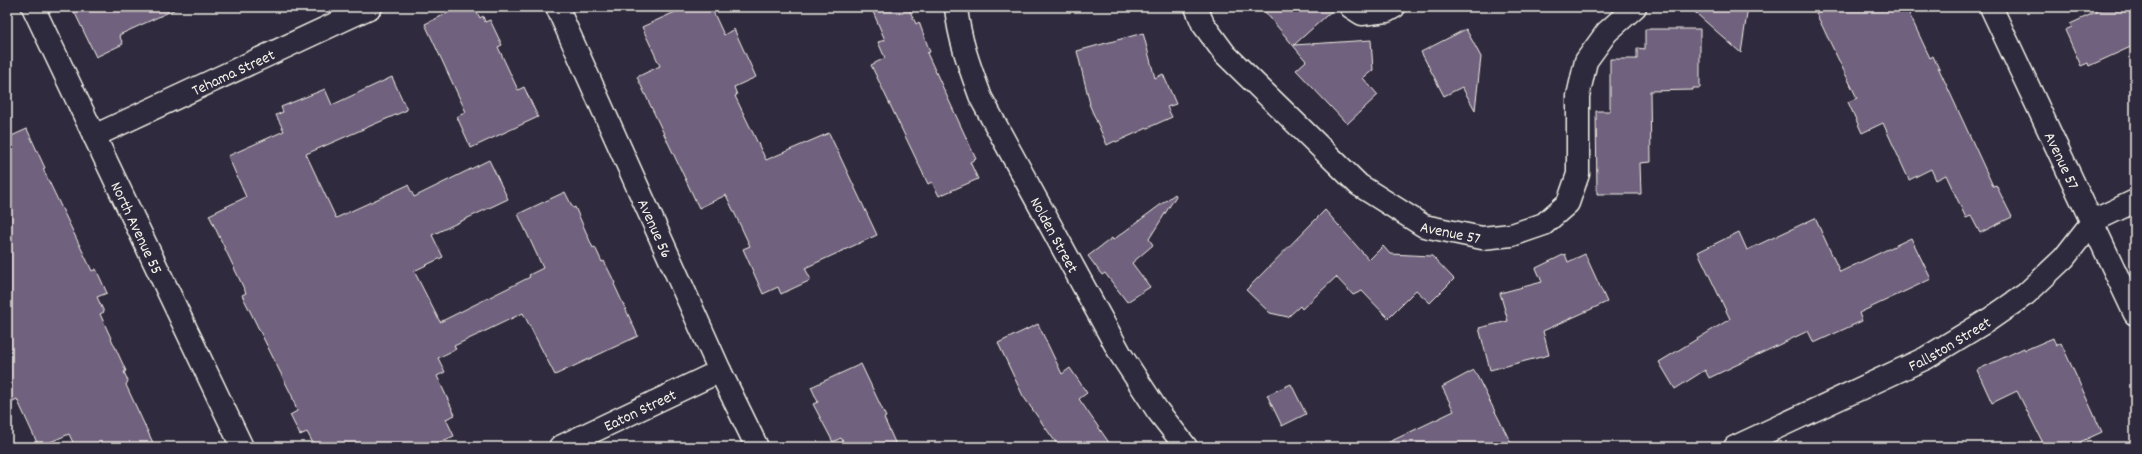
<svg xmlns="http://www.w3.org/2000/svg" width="2142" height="454" font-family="Dekko,sans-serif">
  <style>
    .building { fill: #6f627e; stroke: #f4f1e8 }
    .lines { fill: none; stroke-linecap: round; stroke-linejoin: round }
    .minor-casing { stroke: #f4f1e8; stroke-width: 25 }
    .minor { stroke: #2f2a3d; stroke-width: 22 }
    .labels { text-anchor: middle; stroke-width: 3; stroke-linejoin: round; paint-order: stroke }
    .street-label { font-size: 16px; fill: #f4f1e8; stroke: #2f2a3d }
  </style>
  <rect width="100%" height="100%" fill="#2f2a3d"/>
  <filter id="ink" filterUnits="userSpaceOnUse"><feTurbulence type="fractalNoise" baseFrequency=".025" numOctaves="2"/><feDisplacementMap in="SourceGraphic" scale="8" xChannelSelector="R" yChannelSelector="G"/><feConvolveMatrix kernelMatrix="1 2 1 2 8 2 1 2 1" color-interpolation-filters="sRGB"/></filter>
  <g filter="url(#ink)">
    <path class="building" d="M72,7H180L119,35L123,44L96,57Z
      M460,7H474L480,18L483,16L485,22L490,20L502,45L498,47L518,90L524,87L538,117L471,148L457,117L466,112L425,24Z
      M686,7H711L724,35L734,29L756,77L734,87L737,95L735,96L766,160L829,133L877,235L805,268L811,280L781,294L778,287L763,294L743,249L750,246L726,195L699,208L637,77L660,66L642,27Z
      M871,7H908L916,24L919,22L930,52L927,53L976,159L970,162L978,179L939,196L932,182L928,184L871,65L885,58L878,42L885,40Z
      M1261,7H1336L1294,45L1371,40L1373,70L1363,78L1378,95L1347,124L1296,70L1306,61Z
      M1689,7H1748L1741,53Z
      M1813,7H1906L1930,58L1933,56L1993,186L1996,185L2012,217L1980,233L1971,216L1966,218L1946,175L1936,180L1931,169L1909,180L1883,123L1862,133L1848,102L1857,98Z
      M2107,7H2135V45L2089,66L2088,63L2081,66L2065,30L2072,27L2070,24Z
      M1466,29L1481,57L1475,110L1462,87L1444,96L1421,52Z
      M1645,29H1700V88H1693V90L1650,91L1651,162L1640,163L1641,194H1597L1596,111H1610V59H1637V48L1645,49Z
      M1143,33L1155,78L1163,74L1176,104L1167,107L1172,117L1116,142L1115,141L1107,145L1089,104H1090L1077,51Z
      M392,77L407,110L306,154L336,218L408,185L414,197L489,160L508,199L432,235L443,257L414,271L440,322L530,277L529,275L543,268L518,214L565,192L573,208L575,207L593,248L595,247L602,262L604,261L615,283L614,284L638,336L555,375L523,313L454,346L456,349L438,358L445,372L437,376L455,415L446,419L454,436L429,447H315L307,432L300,435L290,415L297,411L292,396L242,295L246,293L209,215L246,197L228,156L284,131L276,115L283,112L281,107L325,89L332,105Z
      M27,129L45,168L43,169L92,271L96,269L107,293L97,297L104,312L100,314L126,371L124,372L128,381L126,385L155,447H75L69,434L39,447L17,399L7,404V138Z
      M1175,194L1176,196L1149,239L1153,245L1132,263L1150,287L1127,302L1105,273L1102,275L1088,256L1112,238L1113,240Z
      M1325,210L1369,260L1383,246L1390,254L1432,256L1454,279L1430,303L1416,290L1388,318L1362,291L1353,295L1336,277L1302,309L1300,306L1288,317L1270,313L1246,290Z
      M1815,218L1840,272L1911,238L1931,279L1859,313L1862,321L1814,343L1808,331L1709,378L1705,370L1675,389L1659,362L1730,319L1698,252L1739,232L1747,250Z
      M1565,254L1568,262L1585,254L1607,302L1543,331L1549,355L1490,370L1479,328L1508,321L1500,293L1542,282L1536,268Z
      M1038,324L1062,374L1070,368L1087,393L1079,399L1112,447H1059L1023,396L998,343Z
      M2053,338L2056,346L2061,343L2102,432L2069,447H2045L2017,391L1992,403L1977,370L2024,348L2025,350Z
      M861,364L886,417L884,418L897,447H846L841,438L833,442L813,404L818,402L811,387Z
      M1474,370L1513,447H1379L1454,411L1442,387Z
      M1291,384L1306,414L1282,426L1267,395Z"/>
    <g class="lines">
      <defs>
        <g id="minor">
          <path id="s1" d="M33,7L242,447"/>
          <path id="s2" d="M557,7L720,371L757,447"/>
          <path id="s3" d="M956,7C959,39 970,68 981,98L1121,355L1157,410L1186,447"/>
          <path id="s4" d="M1196,7L1203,24L1225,54L1359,185L1424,226L1482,238L1512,235L1544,224L1568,203L1578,174V96L1586,61L1607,32L1635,7"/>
          <path d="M1351,7L1362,14L1387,11L1394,7"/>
          <path id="s5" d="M1991,7L2135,314"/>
          <path id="s6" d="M94,136L371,7"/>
          <path id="s7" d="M560,447L720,371"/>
          <path id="s8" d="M1735,447L1926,358L1990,319L2026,294L2064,258L2093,221L2135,201"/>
        </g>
      </defs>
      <use href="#minor" class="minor-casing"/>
      <use href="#minor" class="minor"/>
    </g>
  </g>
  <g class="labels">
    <g class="street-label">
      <text dy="6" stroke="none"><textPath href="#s6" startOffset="153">Tehama Street</textPath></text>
      <text dy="6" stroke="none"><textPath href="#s5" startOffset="169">Avenue 57</textPath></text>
      <text dy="6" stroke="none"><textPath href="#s1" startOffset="244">North Avenue 55</textPath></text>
      <text dy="6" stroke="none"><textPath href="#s2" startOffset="242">Avenue 56</textPath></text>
      <text dy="6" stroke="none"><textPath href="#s4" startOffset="347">Avenue 57</textPath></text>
      <text dy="6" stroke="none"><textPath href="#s3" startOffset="250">Nolden Street</textPath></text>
      <text dy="6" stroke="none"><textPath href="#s8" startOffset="238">Fallston Street</textPath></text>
      <text dy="6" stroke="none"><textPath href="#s7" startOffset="88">Eaton Street</textPath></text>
    </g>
  </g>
  <rect width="2142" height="454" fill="none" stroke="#2f2a3d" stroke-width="24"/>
  <rect x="12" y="12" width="2118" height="430" fill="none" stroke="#f4f1e8" stroke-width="1.5" filter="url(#ink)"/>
</svg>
